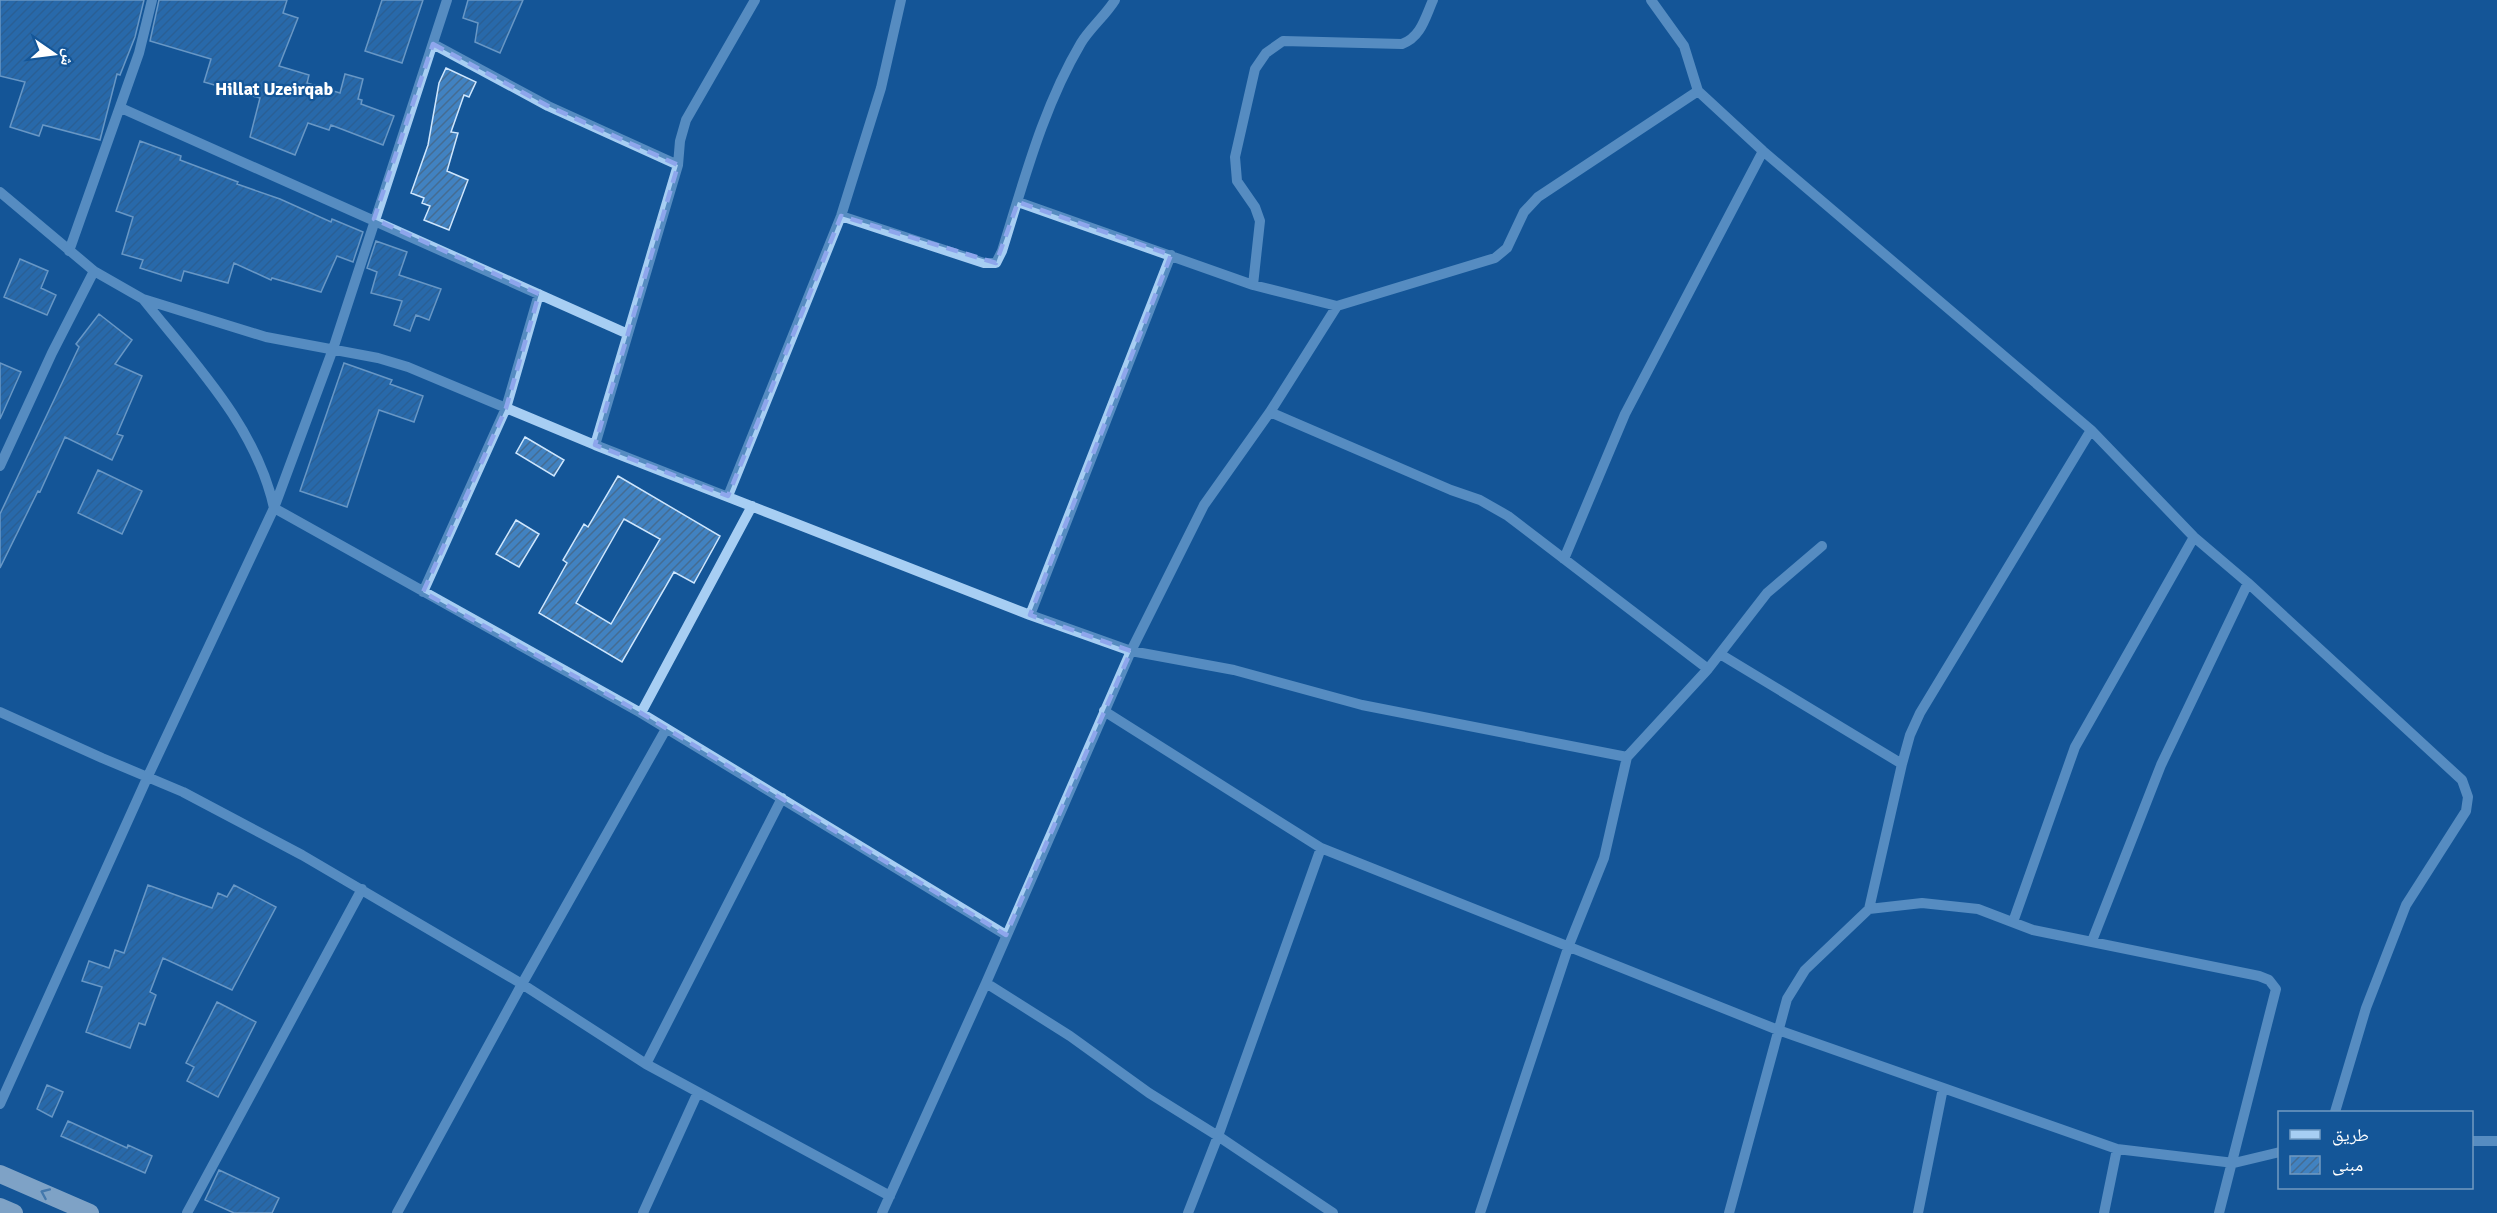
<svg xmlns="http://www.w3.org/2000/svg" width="2497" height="1213" font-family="Signika,'Noto Naskh Arabic',sans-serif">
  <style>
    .building { fill: url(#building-hatch); stroke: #cee6fd; stroke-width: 1.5; fill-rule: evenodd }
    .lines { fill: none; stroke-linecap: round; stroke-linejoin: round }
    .minor { stroke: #a7cef3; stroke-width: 10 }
    .highway { stroke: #fff; stroke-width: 18 }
    .oneway { stroke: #7ea2c6 }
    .marked { fill: none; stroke: #8ea6ec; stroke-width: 4.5; stroke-dasharray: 12 8; stroke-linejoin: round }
    .labels { text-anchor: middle; stroke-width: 4.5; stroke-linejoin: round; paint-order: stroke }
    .neighbourhood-label { font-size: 18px; font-weight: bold; fill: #fff; stroke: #145698 }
  </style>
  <defs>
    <pattern id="building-hatch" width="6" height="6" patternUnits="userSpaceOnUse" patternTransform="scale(1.5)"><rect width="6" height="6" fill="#4182c1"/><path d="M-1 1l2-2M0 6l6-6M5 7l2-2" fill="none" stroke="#456c92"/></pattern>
  </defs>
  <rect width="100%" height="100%" fill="#145698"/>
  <path class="building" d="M0,0H144L135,37L120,75L117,74L100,140L43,125L39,136L10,127L25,82L0,76Z
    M159,0H287L283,13L298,18L279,66L309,75L307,83L340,93L345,74L363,79L358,99L362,100L361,104L394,116L383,145L331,125L329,130L308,123L295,155L250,137L260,98L204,82L211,59L150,41Z
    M382,0H423L402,63L365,51Z
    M468,0H523L500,53L475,42L478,23L463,18Z
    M446,68L476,82L469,97L464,95L451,132L458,133L447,171L468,180L449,230L424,220L430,206L422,203L424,198L411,193L428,145L439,83Z
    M140,141L181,156L180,160L238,182L237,184L280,199L331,222L332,219L363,232L353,262L337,256L321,292L272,278L271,280L234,263L228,283L184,271L181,281L140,268L143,260L122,254L133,217L116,211Z
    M376,241L407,252L399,275L441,289L429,320L416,315L410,331L394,325L402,301L371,293L377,272L367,268Z
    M20,259L48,271L41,288L56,295L47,315L4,297Z
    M99,314L132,340L115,364L142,376L117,434L123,436L112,460L65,437L40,492L38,491L0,568V514L79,347L76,344Z
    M0,363L21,372L0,419Z
    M344,363L392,380L390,384L423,396L414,422L379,410L347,507L300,491Z
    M525,437L564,460L554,476L516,453Z
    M98,470L142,491L122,534L78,513Z
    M618,476L720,536L694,583L674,572L622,662L539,613L567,563L563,560L584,524L588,527ZM624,519L660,539L611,624L576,603Z
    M516,520L539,534L519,567L496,554Z
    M148,885L212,908L218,893L227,897L234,885L276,907L232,990L163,958L150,992L156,995L145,1025L139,1023L130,1048L86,1032L102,987L82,981L89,961L109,968L115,950L124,953Z
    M217,1002L256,1022L218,1097L187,1081L194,1067L186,1063Z
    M47,1085L63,1092L52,1117L37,1109Z
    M68,1121L127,1148L128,1145L152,1156L145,1173L61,1136Z
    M219,1170L279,1198L272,1213H234L205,1200Z"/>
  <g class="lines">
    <path class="minor" d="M1651,0L1684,46L1698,91L1763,151L2091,430L2194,537L2248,583L2462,780L2468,797L2466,811L2406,905L2366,1008L2335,1112
      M433,44L548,106L678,165
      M121,108L628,334
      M0,192L94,271L143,299L266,337L378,358L408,367L595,445L1030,615L1131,651L1234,670L1362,705L1627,757
      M1018,202L1253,285L1337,306L1495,258L1507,248L1524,212L1538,197L1698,91
      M841,216L984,263H996L1002,251C1024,181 1043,107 1081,43C1090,28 1105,16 1115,0
      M69,251L139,53L152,0
      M1253,285L1260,221L1255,207L1237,181L1235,157L1255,69L1266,53L1283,41L1402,44C1421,37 1425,18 1433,0
      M143,299C194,363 256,426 274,508L641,713L1006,935
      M1270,412L1451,490L1480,500L1508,516L1708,669
      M595,445L678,165L680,141L686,120L755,0
      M0,466L52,353L94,271
      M728,496L841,216L881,88L901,0
      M1564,559L1625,414L1763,151
      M423,592L506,408L539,294
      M1030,615L1171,255
      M1720,654L1902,764
      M1104,711L1321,848L1778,1030L2117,1149L2234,1163L2280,1152
      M0,712L102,758L183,792L302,855L522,984L646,1064L890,1196
      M641,713L752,506
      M1869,909L1922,903L1978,909L2033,930L2259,976L2269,980L2276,989L2219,1213
      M2013,922L2075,747L2194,537
      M2092,941L2161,765L2248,583
      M986,983L1070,1036L1149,1093L1218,1136L1333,1213
      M646,1064L782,798
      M0,1104L148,776L274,508L333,349L447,0
      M2472,1141H2497
      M187,1213L362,889
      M397,1213L522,984L666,729
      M643,1213L698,1092
      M882,1213L986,983L1131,651L1204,505L1270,412L1337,306
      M1188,1213L1218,1136L1321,848
      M1480,1213L1569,945L1604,858L1627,757L1708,669L1767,593L1822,546
      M1729,1213L1787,999L1805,970L1869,909L1902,764L1910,735L1920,713L2091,430
      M1918,1213L1943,1088
      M2104,1213L2117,1149"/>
    <path class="highway" d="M0,1174L90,1213
      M0,1207L14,1213"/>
  </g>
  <defs><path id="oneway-chevron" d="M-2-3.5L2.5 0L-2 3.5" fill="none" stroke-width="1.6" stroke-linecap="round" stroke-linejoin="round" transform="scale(1.5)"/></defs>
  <use class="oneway" href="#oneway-chevron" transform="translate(45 1193) rotate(-156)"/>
  <path d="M0 0H2497V1213H0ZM433,44L548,106L678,165L595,445L728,496L841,216L996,263L1018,202L1171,255L1030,615L1131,651L1006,935L641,713L423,592L506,408L539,294L374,219Z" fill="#145698" fill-opacity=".55" fill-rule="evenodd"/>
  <path class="marked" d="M433,44L548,106L678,165L595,445L728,496L841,216L996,263L1018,202L1171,255L1030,615L1131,651L1006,935L641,713L423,592L506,408L539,294L374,219Z"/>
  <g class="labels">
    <g class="neighbourhood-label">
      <text x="274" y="95">Hillat Uzeirqab</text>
    </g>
  </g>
  <rect x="2278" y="1111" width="195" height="78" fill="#145698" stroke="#729ac1" stroke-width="1.5"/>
  <rect x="2290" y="1130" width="30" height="9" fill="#a7cef3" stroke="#729ac1" stroke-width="1.5"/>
  <text x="2332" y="1141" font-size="18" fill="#ffffff">طريق</text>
  <rect x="2290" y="1156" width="30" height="18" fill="url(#building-hatch)" stroke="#729ac1" stroke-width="1.5"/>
  <text x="2332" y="1171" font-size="18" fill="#ffffff">مبنى</text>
  <g transform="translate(54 54) rotate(104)" stroke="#145698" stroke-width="4.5" paint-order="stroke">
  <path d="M0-4.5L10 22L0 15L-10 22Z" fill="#ffffff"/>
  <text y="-9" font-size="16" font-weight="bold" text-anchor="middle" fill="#ffffff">ش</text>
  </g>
</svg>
